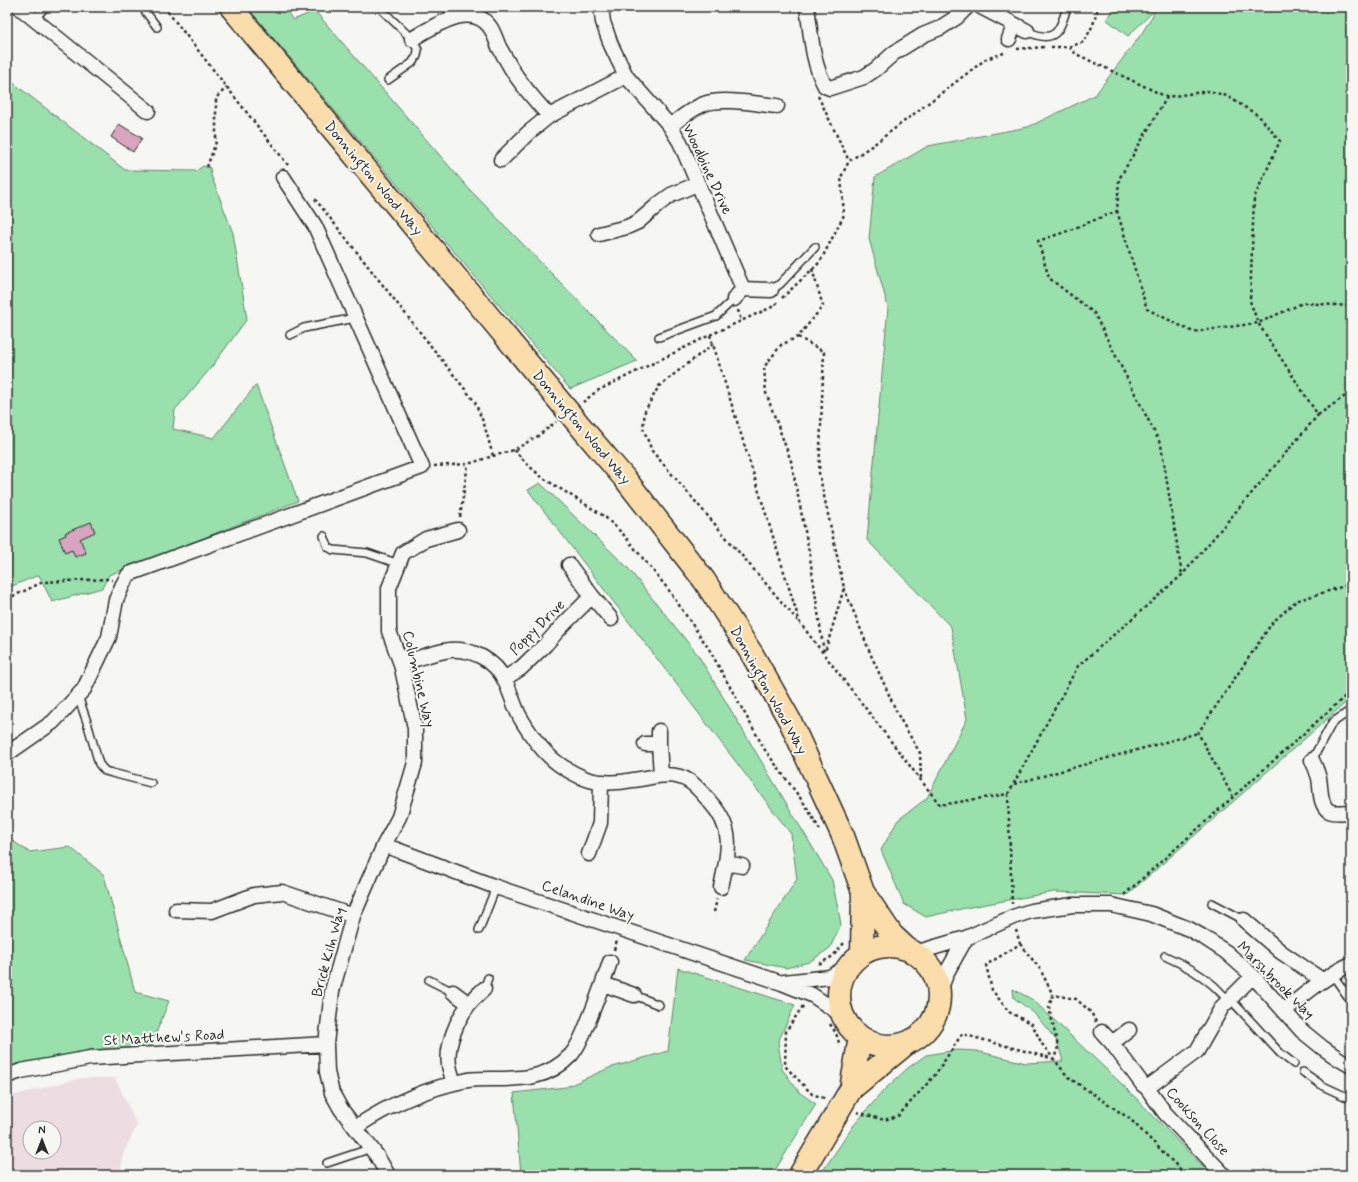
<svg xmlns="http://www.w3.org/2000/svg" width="1358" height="1182" font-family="Mynerve,sans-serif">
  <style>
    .built { fill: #eddde3; fill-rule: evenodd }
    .green { fill: #99e0ad; stroke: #62866c }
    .building { fill: #d8a4bf; stroke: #2b2b2b }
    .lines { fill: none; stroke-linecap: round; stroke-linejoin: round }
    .service-casing { stroke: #2b2b2b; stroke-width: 10 }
    .minor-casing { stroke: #2b2b2b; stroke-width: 17 }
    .primary-casing { stroke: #2b2b2b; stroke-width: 25 }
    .path { stroke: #2b2b2b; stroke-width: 2.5; stroke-dasharray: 3 3; stroke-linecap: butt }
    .service { stroke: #f6f6f2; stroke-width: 7 }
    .minor { stroke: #f6f6f2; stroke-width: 14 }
    .primary { stroke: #fbddab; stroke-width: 22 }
    .primary-bridge-casing { stroke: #2b2b2b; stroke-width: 25; stroke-linecap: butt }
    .primary-bridge { stroke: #fbddab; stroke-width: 22 }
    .labels { text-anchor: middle; stroke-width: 4; stroke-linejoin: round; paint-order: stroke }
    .street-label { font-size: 15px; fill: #2b2b2b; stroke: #f6f6f2 }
  </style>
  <rect width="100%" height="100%" fill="#f6f6f2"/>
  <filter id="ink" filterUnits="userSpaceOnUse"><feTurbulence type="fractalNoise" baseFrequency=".025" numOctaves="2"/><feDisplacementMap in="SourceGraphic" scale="8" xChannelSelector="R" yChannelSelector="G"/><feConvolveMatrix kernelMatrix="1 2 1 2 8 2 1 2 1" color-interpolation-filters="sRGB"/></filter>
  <g filter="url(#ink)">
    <path class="built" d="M1347,7H1351V48L1346,33Z
      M81,1078H115L137,1125L122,1156L121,1175H7V1097ZM30,1128H54V1152H30Z"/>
    <path class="green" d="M247,7H283L293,20L315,11L469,189L637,361L570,389Z
      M1109,7H1347L1346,33L1351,48V698L1127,895L1054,892L970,907L926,917L904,904L881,850L898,820L927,798L967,719L951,627L867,540L888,307L869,239L875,177L928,146L1028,127L1095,95L1142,33L1157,8L1128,36L1106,19L1113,12L1108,8Z
      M7,78L125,170L196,171L203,166L210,168L211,175L233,233L247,319L210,369L175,410L173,429L214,438L256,385L298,501L109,575L102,588L52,602L39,575L7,588Z
      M540,483L627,567L698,655L832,880L841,924L830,948L809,962L786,968L745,960L797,879L791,834L528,490Z
      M7,837L29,852L70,847L104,875L135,992L169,1001L150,1048L78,1053L17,1064L7,1068Z
      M678,968L795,1005L778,1042L782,1069L800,1093L816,1104L772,1175H521L514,1093L566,1087L609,1068L668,1051Z
      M1013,989L1033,1000L1127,1089L1211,1175H820L854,1125L884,1090L908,1068L926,1055L957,1050L976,1051L1026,1063L1063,1061L1057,1041L1034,1013L1014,998Z"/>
    <path class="building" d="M119,124L142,138L133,152L111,137Z
      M91,522L95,532L80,539L86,553L75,557L72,550L65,553L59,538L66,535L65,533Z"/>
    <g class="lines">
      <defs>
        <path id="service" d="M142,7L157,27
          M383,11L412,39L418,50L417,56L412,63L388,80
          M34,20L45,7
          M1027,31C1055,45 1060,31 1067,7
          M771,290L780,284L815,247
          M290,335L304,328L355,318
          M659,337L716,316L734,299
          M324,536L328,547L333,550L367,553L399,564
          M78,696L87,722L99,764L105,771L112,773L151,783
          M1312,760L1332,723L1351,710
          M1212,903L1244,920
          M479,930L496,887
          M1165,956C1183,964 1198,972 1213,985C1220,991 1225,999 1234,1003L1280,1053L1294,1064
          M1332,974L1351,1001
          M429,980L453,992
          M484,989L488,978
          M634,995L659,1005
          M1303,1072L1323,1086L1351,1099
          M327,1163L363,1151L370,1146"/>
        <path id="minor" d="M19,7L148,111
          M601,7L603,22L611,45L626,76L670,126L680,142L743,289
          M807,7C811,33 812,63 825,86L830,88L864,77L876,69L894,53L923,35L940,28L957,17L967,7
          M981,7L1027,31
          M412,39C433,27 471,0 490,27C494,33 496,40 499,47C503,54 507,61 511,68C521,85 536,101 549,116
          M1009,39L1014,26
          M670,126C681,118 691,109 704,104C721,97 758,104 777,106
          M501,160L528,133L549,116L626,76
          M599,234L627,227L638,222L660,203L671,195L697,184
          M734,299L743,289L771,290
          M592,596L611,619
          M401,664C415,659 436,652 450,650C472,648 496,661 505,681C511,693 514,706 520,717C531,736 544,755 563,767C574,774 590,782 602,782C612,783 623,782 633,780C652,778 671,770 689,781C697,786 704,795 710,802C736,830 728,854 721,887
          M504,679L521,668L546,644L561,627L592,596L569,565
          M659,731V744L661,775
          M645,744H659
          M7,754L53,722L84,689L109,637L116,600L123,584L129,574L422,467L315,226L283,177
          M1312,760C1315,766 1317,771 1319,778C1321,787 1319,805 1329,811C1335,814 1344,812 1351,812
          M384,845L496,887L782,983L812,995L842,1015
          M589,854L600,823L601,783
          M726,863L742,866
          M176,910L212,911L254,895L282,892L353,916
          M1244,920L1281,952L1322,980
          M915,953L966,938L1013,917L1031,911L1073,905H1111L1151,914L1189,929L1203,937L1226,952L1253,976L1302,1031L1323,1048L1339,1059L1351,1066
          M784,982L830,977L848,966
          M603,984L634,995
          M453,992L469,1004
          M939,993L947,972L966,938
          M1284,1011C1306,993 1326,976 1351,964
          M1102,1032L1112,1043L1143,1085L1147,1088L1197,1051L1222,1007L1253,976
          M1112,1043L1129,1030
          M7,1076L21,1071L90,1058L326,1044
          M454,1083C452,1077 450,1071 449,1065C446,1045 457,1020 469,1004C473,999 479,994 484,989
          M1147,1088L1165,1113L1224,1175
          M356,1127C390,1104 428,1088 468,1080C475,1079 484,1079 492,1079C523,1079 548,1079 571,1055C580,1045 585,1029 590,1017C597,999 604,981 610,962
          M388,1175L377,1156L341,1109L332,1093L327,1072L326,1044L332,991L353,916L384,845L399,817L415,763V728L401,664L389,631V588L403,553L426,539L458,530"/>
        <path id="primary" d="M231,7L591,439L626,480L704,580L752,654L790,721L843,836L863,892L892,935L907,949
          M839 996a50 50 0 1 1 100 0a50 50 0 1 1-100 0Z
          M862,953L863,892
          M851,1089L907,1043
          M851,1089L860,1037
          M800,1175L837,1113"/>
      </defs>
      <use href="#service" class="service-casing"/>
      <use href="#minor" class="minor-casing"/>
      <use href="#primary" class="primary-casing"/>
      <path class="path" d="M164,7L288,165
        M1051,47H1068L1084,42L1093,25L1098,7
        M1069,47L1076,54L1167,97L1209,91L1227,96L1259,116L1280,141L1254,198L1250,301L1258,323L1193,332L1147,309L1117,211
        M1017,49L1044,47
        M818,96L849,161
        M1167,97L1119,179L1117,211L1065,232L1038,241L1049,278L1094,313L1161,445L1182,575
        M207,167L216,142V98L227,87
        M315,199L475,402L484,424L493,456
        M812,269L823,306L798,337L781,345L764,367L766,393L791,461L809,551L824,653
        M782,298L820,262L844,215L841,177L849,161L873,145L986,59L1007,52
        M738,310L741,321
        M710,335L800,623L940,805L1008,794L1078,666L1182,575L1318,415L1258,323L1303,303L1351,306
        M798,337L824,352L819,473L844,588L825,652
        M713,344L659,386L645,411L643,428L652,451L798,621
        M583,402L597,391L710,335L772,307L779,301
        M1318,415L1351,392
        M514,450L529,466L543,478L604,516L623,534L668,589L709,649L765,750L806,806L820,830
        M434,466L468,464L493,456L514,450L538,436L556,422
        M460,517L468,464
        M844,588L871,655L899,717L920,753L921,780
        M7,599L43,582L107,579L112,580
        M1014,784L1198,733
        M1008,794L1012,904
        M1233,797L1198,733L1272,623L1296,601L1351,584
        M1124,895L1351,691
        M714,912L717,899
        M1016,930L1020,944L986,965L992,990L1009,1012L1032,1024L1042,1044L1068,1077L1130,1119L1186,1175
        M1020,944L1040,969L1053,995
        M614,950L617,940
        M819,964L833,956L844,943
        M803,1006L786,1031L785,1066L812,1094L827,1099
        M830,1024L836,1033L840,1046
        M857,1112L884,1120L898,1116L935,1075L962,1034L1054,1059L1058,1047L1049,1007L1053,995L1076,999L1091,1012L1096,1022"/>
      <use href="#service" class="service"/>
      <use href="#minor" class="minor"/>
      <use href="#primary" class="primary"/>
      <defs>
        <path id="primary-bridge" d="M837,1113L851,1089"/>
      </defs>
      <use href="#primary-bridge" class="primary-bridge-casing"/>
      <use href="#primary-bridge" class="primary-bridge"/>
    </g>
  </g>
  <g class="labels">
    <g class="street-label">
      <text transform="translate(708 169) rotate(65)" y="5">Woodbine Drive</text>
      <text transform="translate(374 178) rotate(50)" y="5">Donnington Wood Way</text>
      <text transform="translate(582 427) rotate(50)" y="5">Donnington Wood Way</text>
      <text transform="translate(537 627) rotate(-45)" y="5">Poppy Drive</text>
      <text transform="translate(419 679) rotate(77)" y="5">Columbine Way</text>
      <text transform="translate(769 690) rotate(61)" y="5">Donnington Wood Way</text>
      <text transform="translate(588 900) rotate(19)" y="5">Celandine Way</text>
      <text transform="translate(328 952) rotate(-75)" y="5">Brick Kiln Way</text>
      <text transform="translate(1276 980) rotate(45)" y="5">Marshbrook Way</text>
      <text transform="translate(164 1037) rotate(-3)" y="5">St Matthew's Road</text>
      <text transform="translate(1198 1121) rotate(48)" y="5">Cookson Close</text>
    </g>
  </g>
  <rect width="1358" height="1182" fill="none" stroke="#f6f6f2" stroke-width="24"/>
  <rect x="12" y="12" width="1334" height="1158" fill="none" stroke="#2b2b2b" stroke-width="1.5" filter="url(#ink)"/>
  <g transform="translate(42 1140)"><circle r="19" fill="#f6f6f2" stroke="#a5a5a2"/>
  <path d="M0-3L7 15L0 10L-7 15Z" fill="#2b2b2b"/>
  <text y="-6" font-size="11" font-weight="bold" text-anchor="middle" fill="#2b2b2b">N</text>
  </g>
</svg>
